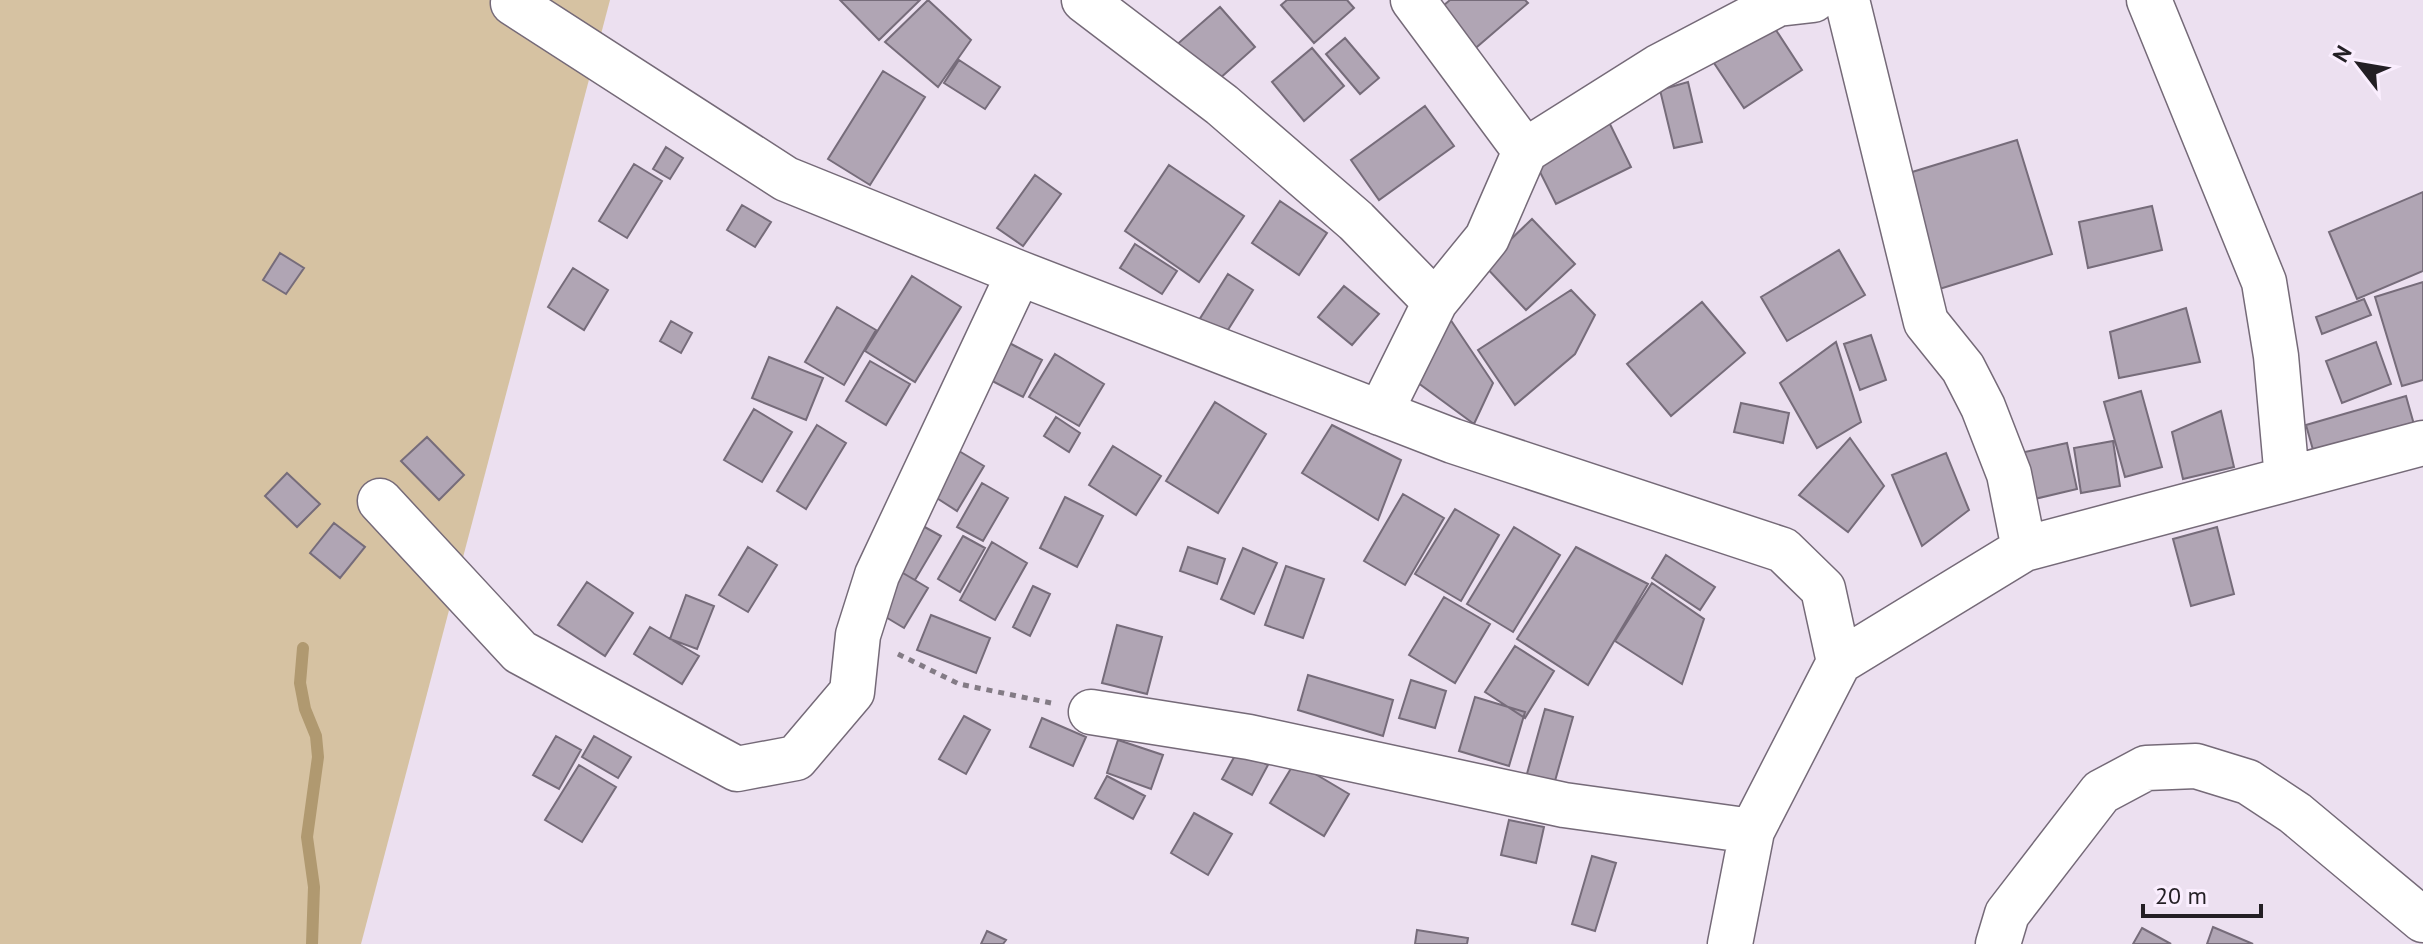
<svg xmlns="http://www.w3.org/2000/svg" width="2423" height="944" font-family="'PT Sans',sans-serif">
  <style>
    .green { fill: #d6c2a2 }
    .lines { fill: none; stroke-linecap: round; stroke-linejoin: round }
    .stream { stroke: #b09970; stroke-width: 12 }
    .building { fill: #b0a5b4; stroke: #766c7a; stroke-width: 2 }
    .minor-casing { stroke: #756a78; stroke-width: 47 }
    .major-casing { stroke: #756a78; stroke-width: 47 }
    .path { stroke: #837b85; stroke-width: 5; stroke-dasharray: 6 6; stroke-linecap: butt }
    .minor { stroke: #fff; stroke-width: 44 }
    .major { stroke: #fff; stroke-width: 44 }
  </style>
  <rect width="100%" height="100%" fill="#ece0f0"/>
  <path class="green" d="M0,0H610L361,944H0Z"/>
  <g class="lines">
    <path class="stream" d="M303,648L300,683L305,709L316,736L318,757L307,837L314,887L312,944"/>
  </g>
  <path class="building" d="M840,0H920L879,40Z
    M928,0L971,40L938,87L885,42Z
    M1287,0H1347L1354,8L1314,43L1281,5Z
    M1450,0H1525L1528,3L1471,52L1437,11Z
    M1220,7L1255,47L1209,88L1174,47Z
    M1772,24L1802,70L1744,108L1714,63Z
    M1345,38L1379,78L1360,94L1326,54Z
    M1312,48L1344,86L1304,121L1272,82Z
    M959,60L1000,87L985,109L944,83Z
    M883,71L925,97L870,185L828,159Z
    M1688,82L1702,142L1674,148L1660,90Z
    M1425,106L1454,146L1379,200L1351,160Z
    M1605,114L1631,167L1556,204L1530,152Z
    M2017,140L2052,254L1933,291L1899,176Z
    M666,147L683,158L670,179L653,169Z
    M634,164L662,181L627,238L599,221Z
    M1169,165L1244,216L1199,282L1125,231Z
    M1035,175L1061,194L1023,246L997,228Z
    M2423,192V271L2357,299L2329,232Z
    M1280,201L1327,233L1299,275L1252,243Z
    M742,205L771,222L755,247L727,230Z
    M2152,206L2162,250L2088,268L2079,222Z
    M1532,219L1575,264L1526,310L1484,265Z
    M1135,244L1177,271L1162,294L1120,268Z
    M1839,250L1865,295L1787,341L1761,297Z
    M280,253L304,268L286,294L263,280Z
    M573,268L608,290L584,330L548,307Z
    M1228,274L1253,290L1219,344L1194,328Z
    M912,276L961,307L915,382L865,351Z
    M2423,282V380L2402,386L2375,297Z
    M1344,286L1379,314L1352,345L1318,317Z
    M1571,290L1595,315L1575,354L1515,405L1478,350Z
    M2364,299L2371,315L2322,334L2316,317Z
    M1702,302L1745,353L1671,416L1627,364Z
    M837,307L876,330L844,385L805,362Z
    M2186,308L2200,362L2119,378L2110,332Z
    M1448,316L1493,383L1474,424L1406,374Z
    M671,321L692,333L681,353L660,341Z
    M994,335L1042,360L1023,397L975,372Z
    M1871,335L1886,380L1860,390L1844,344Z
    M1836,342L1861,422L1817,448L1780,383Z
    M2376,342L2391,384L2342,403L2326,361Z
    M1055,354L1104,384L1079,426L1029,397Z
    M769,357L823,378L806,420L752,398Z
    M870,361L910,384L886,425L846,401Z
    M2141,391L2162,467L2125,477L2104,402Z
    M2406,396L2415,428L2315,457L2306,425Z
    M1215,402L1266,434L1218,513L1166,481Z
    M1741,403L1789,413L1783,443L1734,432Z
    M754,409L792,432L762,482L724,460Z
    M2221,411L2234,467L2183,479L2172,432Z
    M1056,417L1080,433L1069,452L1044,436Z
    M817,425L846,443L806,509L777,491Z
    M1332,425L1401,460L1378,520L1302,473Z
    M427,437L464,475L439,500L401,461Z
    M1850,438L1884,486L1848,532L1799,495Z
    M2113,441L2120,486L2081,493L2074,448Z
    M2067,443L2077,489L2022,502L2011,455Z
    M1113,446L1161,476L1136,515L1089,485Z
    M959,451L984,466L957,511L932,495Z
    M1946,453L1969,510L1922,546L1892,475Z
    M287,473L320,504L297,527L265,496Z
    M982,483L1008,498L983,541L957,527Z
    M1403,494L1444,518L1405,585L1364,561Z
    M1065,497L1103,516L1077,567L1040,548Z
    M1455,509L1499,535L1461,601L1415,574Z
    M912,520L941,536L915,580L887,564Z
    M334,523L365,547L340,578L310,553Z
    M1514,527L1560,555L1513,632L1467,604Z
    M2217,527L2234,594L2191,606L2173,539Z
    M963,536L985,548L960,592L938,579Z
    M992,542L1027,563L995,620L960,600Z
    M748,547L777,565L748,612L719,595Z
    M1188,547L1225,559L1217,584L1180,571Z
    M1576,547L1648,584L1588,685L1517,639Z
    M1243,548L1277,563L1254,614L1221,599Z
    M1666,555L1715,587L1700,610L1652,578Z
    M1286,566L1324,579L1303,638L1265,625Z
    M893,567L928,588L904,628L869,607Z
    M587,582L633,613L605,656L558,625Z
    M1652,583L1704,619L1682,684L1615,641Z
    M1033,586L1050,594L1030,636L1013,627Z
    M686,595L714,606L697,649L670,639Z
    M1444,597L1490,624L1455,683L1409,655Z
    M931,615L990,638L976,673L917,650Z
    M1117,625L1162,637L1147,694L1102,683Z
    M650,627L699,656L682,684L634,654Z
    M1515,646L1554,671L1525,718L1485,692Z
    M1308,675L1393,700L1383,736L1298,710Z
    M1411,680L1446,691L1435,728L1399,718Z
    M1475,697L1525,712L1509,766L1459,751Z
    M1545,709L1573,717L1553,788L1525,781Z
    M964,716L990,730L966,774L939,759Z
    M1042,718L1086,737L1073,766L1030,747Z
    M556,736L581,750L559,789L533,775Z
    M594,736L631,757L618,778L582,757Z
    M1118,740L1163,755L1151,789L1107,773Z
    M1238,750L1268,765L1252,795L1222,779Z
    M1295,762L1349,794L1324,836L1270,803Z
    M579,765L616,787L582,842L545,820Z
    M1107,776L1145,796L1133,819L1095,798Z
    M1194,813L1232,834L1208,875L1171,853Z
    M1509,820L1544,827L1536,863L1501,855Z
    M1592,856L1616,863L1595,931L1572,924Z
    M2213,927L2253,944H2207Z
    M2142,928L2171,944H2133Z
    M1417,930L1468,938L1467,944H1415Z
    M987,931L1006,940L1003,944H981Z"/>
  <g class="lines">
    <defs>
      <path id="minor" d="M1084,0L1222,105L1356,221L1435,302
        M1413,0L1525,151
        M1847,0L1926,322L1963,368L1983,407L2009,474L2024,549
        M2149,0L2264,282L2276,356L2287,479
        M513,3L786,179L1019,273L1453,441L1783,550L1823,589L1839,662
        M1380,413L1435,302L1487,238L1525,151L1658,67L1778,4L1813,0
        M380,501L520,652L737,769L796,758L852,692L858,635L877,575L1019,273
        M1091,712L1249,737L1564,805L1752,831
        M1730,944L1752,831L1839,662L2024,549L2423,443"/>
      <path id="major" d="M1998,944L2007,914L2101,792L2146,768L2196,766L2248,782L2295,813L2423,920"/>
    </defs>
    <use href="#minor" class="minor-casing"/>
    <use href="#major" class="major-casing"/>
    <path class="path" d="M898,654L959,684L1051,703"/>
    <use href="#minor" class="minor"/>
    <use href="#major" class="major"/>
  </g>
  <g transform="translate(2359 64) rotate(301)" stroke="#faeefe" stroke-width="6" paint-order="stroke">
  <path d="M0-6L14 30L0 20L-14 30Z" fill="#231f24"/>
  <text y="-12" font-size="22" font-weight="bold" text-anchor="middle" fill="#231f24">N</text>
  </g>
  <path d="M2143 904v12h118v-12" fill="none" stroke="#231f24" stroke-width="4"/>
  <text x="2155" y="904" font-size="24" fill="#231f24" stroke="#faeefe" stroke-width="6" paint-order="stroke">20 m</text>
</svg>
